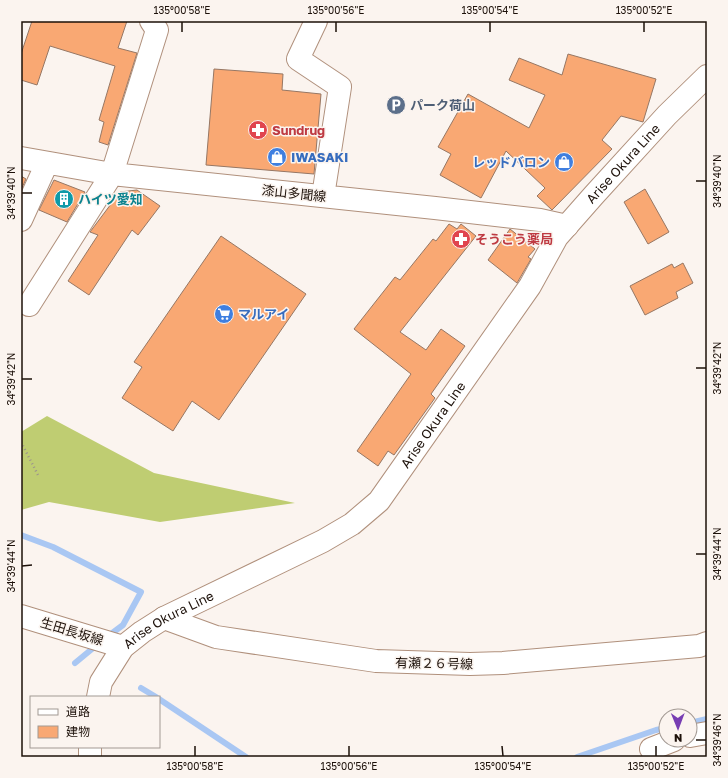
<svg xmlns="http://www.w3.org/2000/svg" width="728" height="778" font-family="'Golos Text','Noto Sans JP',sans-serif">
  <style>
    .forest { fill: #bfcd72 }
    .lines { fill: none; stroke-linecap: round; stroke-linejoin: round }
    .stream { stroke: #a9c7f3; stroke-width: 6 }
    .building { fill: #f9a873; stroke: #967764 }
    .minor-casing { stroke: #b0907c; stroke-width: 24 }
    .major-casing { stroke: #b0907c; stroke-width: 24 }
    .path { stroke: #9c938d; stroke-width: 2.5; stroke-dasharray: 1 3; stroke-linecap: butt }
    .minor { stroke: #fff; stroke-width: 22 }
    .major { stroke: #fff; stroke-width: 22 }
    .ticks { fill: none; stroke: #1c1009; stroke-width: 1.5 }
    .labels { text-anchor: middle; stroke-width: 3; stroke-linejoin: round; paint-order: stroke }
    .service-label { font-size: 13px; font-weight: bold; fill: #4e5e75; stroke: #fbf4ef; text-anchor: start }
    .health-label { font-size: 13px; font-weight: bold; fill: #be3a42; stroke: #fbf4ef; text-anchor: start }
    .shop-label { font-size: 13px; font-weight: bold; fill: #366cbe; stroke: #fbf4ef; text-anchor: start }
    .street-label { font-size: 13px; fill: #1c1009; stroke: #fbf4ef }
    .culture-label { font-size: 13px; font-weight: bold; fill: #0d838f; stroke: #fbf4ef; text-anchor: start }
    .neatline { fill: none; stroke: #1c1009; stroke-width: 1.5 }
    .ticks-label { font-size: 10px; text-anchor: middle; fill: #1c1009 }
  </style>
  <rect width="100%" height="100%" fill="#fbf4ef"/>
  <path class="forest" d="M47,416L154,473L295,503L160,522L49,502L21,510V432Z"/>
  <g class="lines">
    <path class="stream" d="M21,535L53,547L141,592L123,625L107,637
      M75,663L98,644
      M141,688L156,697
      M159,699L246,757
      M690,723L707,719
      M577,757L656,730L666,728"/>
  </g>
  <path class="building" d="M32,21H127L118,48L137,53L108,145L99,142L104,122L99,120L115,66L50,46L37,85L21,80V54Z
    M568,54L656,79L643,122L621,116L602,140L612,149L552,210L537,196L545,188L506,151L481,198L440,175L451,154L438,147L468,94L529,128L545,95L509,80L519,58L562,75Z
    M214,69L283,74L282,90L321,94L314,174L206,165Z
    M21,176L26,179L21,190Z
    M54,180L85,192L67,222L39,210Z
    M645,189L669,232L648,244L624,202Z
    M137,190L160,206L138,235L132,230L89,295L68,281L98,235L90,232L120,192Z
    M449,224L457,229L461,224L476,236L400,332L426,350L441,329L465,346L431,394L435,398L394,455L388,451L378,466L357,451L411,374L354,329L395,277L400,280L433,239L436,241Z
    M510,229L535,249L528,257L531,259L517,283L488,260Z
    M221,236L306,294L219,420L192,401L173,431L122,398L142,367L134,362Z
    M683,263L693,283L676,292L678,298L645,315L630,286L672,264L674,268Z"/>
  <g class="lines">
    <defs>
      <path id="minor" d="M316,21L298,59L340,87L323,196
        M21,158L112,174L435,208L540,220L567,226
        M21,220L47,163
        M29,305L112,174L157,30L151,21
        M21,616L123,647
        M164,618L216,637L376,661L470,664L503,663L699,646L707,643
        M690,736L707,733
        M651,749L674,740"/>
      <g id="major">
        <path id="s1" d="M98,697L101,682L123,647L142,632L164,618L323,541L352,524L379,501L530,286L557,237L594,195L667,115L707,76"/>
        <path d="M90,757V747"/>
      </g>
    </defs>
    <use href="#minor" class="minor-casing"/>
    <use href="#major" class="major-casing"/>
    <path class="path" d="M21,442L38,475"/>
    <use href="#minor" class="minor"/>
    <use href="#major" class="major"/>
  </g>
  <path class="ticks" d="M182,22V32M336,22V32M490,22V32M644,22V32M696,181H706M22,193H32M696,368H706M22,379H32M696,554H706M22,566L32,565M696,740H706M195,746V756M349,746V756M502,746L503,756M656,746V756"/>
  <defs>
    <symbol id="parking-disc" viewBox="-11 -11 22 22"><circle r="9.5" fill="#5c6f8a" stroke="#fbf4ef"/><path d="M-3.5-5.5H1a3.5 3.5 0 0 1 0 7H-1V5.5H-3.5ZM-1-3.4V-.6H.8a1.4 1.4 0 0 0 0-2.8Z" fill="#fff"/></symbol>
    <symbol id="pharmacy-disc" viewBox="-11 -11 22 22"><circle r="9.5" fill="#e0444e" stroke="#fbf4ef"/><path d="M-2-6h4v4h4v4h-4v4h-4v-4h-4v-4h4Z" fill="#fff"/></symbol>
    <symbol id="shop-disc" viewBox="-11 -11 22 22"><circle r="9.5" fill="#3f7fe0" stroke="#fbf4ef"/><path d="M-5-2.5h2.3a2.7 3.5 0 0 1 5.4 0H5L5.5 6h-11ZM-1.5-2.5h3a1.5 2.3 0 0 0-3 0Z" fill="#fff"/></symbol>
    <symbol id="building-disc" viewBox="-11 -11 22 22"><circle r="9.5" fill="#0f9aa8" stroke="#fbf4ef"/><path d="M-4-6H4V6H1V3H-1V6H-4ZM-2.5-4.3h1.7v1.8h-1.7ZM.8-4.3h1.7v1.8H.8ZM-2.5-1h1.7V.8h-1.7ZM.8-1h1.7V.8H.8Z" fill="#fff"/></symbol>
    <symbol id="supermarket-disc" viewBox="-11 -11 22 22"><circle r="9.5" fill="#3f7fe0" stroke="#fbf4ef"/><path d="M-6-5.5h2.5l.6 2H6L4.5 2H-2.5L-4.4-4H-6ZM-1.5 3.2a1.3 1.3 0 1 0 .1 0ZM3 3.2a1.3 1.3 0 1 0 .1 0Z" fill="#fff"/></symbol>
  </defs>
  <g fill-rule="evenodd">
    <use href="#parking-disc" x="385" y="94" width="22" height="22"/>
    <use href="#pharmacy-disc" x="247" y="119" width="22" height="22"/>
    <use href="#shop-disc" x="266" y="146" width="22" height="22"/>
    <use href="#shop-disc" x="553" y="151" width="22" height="22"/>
    <use href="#building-disc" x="53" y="188" width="22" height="22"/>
    <use href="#pharmacy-disc" x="450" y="228" width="22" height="22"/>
    <use href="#supermarket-disc" x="213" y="303" width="22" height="22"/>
  </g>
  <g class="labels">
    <g class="service-label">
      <text x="410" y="110">パーク荷山</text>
    </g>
    <g class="health-label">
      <text x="272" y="135">Sundrug</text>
      <text x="475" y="244">そうこう薬局</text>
    </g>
    <g class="shop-label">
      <text x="291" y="162">IWASAKI</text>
      <text x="550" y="167" text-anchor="end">レッドバロン</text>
      <text x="238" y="319">マルアイ</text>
    </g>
    <g class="street-label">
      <text dy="5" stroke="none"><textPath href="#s1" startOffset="770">Arise Okura Line</textPath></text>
      <text transform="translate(294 193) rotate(6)" y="5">漆山多聞線</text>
      <text dy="5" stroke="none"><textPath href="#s1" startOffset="446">Arise Okura Line</textPath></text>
      <text dy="5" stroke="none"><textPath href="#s1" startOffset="110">Arise Okura Line</textPath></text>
      <text transform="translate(72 631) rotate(17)" y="5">生田長坂線</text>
      <text transform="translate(434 663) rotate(1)" y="5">有瀬２６号線</text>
    </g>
    <g class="culture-label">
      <text x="78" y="204">ハイツ愛知</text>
    </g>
  </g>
  <rect width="728" height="778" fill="none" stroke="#fbf4ef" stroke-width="44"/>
  <rect x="30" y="696" width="130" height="52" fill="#fbf4ef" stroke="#a29993"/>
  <rect x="38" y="709" width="20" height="6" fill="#ffffff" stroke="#a29993"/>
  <text x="66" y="716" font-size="12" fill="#1c1009">道路</text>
  <rect x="38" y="726" width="20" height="12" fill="#f9a873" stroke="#a29993"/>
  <text x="66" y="736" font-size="12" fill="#1c1009">建物</text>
  <g transform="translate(678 728) rotate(179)"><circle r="19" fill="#fbf4ef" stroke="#a29993"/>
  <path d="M0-3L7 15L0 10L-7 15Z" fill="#773db3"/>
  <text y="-6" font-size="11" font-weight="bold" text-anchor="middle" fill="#1c1009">N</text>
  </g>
  <rect x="22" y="22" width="684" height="734" class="neatline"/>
  <g class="ticks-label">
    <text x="182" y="14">135°00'58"E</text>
    <text x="336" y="14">135°00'56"E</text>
    <text x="490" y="14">135°00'54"E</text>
    <text x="644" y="14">135°00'52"E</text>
    <text transform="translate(717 181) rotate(-90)" y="4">34°39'40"N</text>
    <text transform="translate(11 193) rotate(-90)" y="4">34°39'40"N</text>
    <text transform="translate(717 368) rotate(-90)" y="4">34°39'42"N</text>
    <text transform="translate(11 379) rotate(-90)" y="4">34°39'42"N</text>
    <text transform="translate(717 554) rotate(-90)" y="4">34°39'44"N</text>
    <text transform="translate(11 566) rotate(-90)" y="4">34°39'44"N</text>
    <text transform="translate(717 740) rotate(-90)" y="4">34°39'46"N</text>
    <text x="195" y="770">135°00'58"E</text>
    <text x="349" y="770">135°00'56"E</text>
    <text x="503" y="770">135°00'54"E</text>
    <text x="656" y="770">135°00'52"E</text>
  </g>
</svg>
